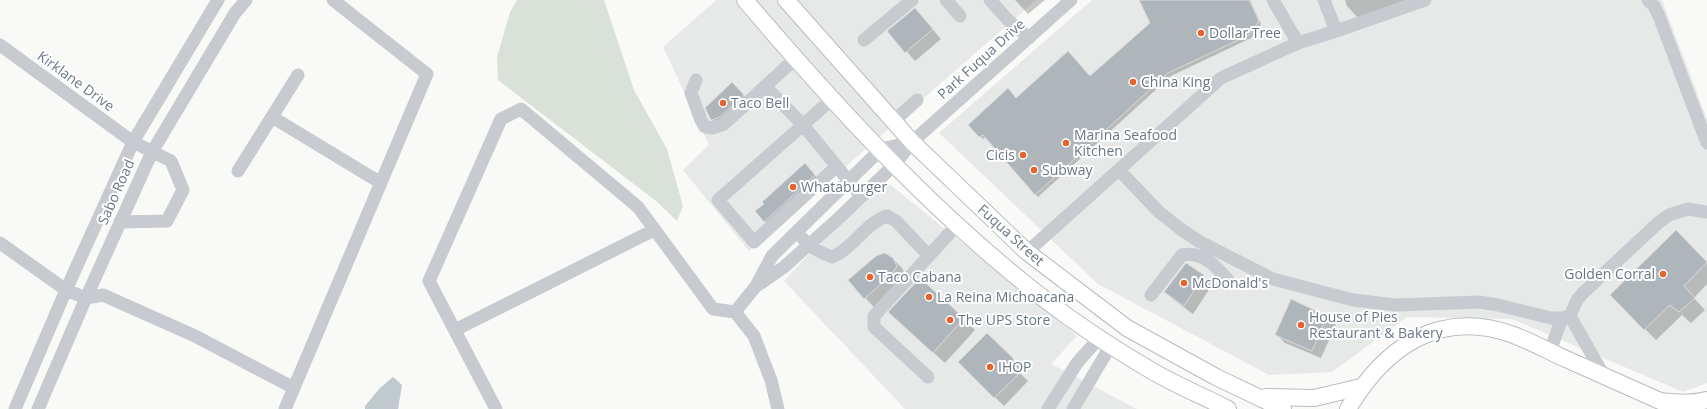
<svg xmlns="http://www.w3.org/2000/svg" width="1707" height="409" font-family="'Open Sans',sans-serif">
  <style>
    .built { fill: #e7e8e8 }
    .green { fill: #dae1d8 }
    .water { fill: #c0c9ce }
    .shadow { fill: #0003 }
    .building { fill: #aeb5bb; stroke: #dbdbd9 }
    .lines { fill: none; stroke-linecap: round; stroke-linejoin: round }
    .major-casing { stroke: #b8bcc0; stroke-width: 18 }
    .minor { stroke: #c7cace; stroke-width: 13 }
    .major { stroke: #fff; stroke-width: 16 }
    .poi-dot { fill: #e3652d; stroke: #fff; stroke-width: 1.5 }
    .labels { text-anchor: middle; stroke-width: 4; stroke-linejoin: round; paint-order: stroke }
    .poi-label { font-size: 14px; fill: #687787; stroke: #fff; text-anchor: start }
    .street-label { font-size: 14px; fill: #687787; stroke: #fff }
  </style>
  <rect width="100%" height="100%" fill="#f9f9f7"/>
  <path class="built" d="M716,0H1036L749,251L683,170L709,145L663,47Z
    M1092,0H1662L1707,119V383L1683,392L1512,319L1407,317L1332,372L1269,375L1098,284L939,133Z
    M881,177L1077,336L1051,364L1137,409H905L784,281Z"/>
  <path class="green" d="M517,0H604L634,90L667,149L683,206L677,221L656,201L498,80L497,57L510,12Z"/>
  <path class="water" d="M393,377L402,385L398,409H365V406L380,388Z"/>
  <path class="shadow" d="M1015,0H1045L1028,14Z
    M1140,0H1250L1261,24L1251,38L1171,76L1038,197L986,137L983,139L970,125L1016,99L1090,77L1151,23Z
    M1345,0H1406L1358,18L1347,6Z
    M923,18L941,39L915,61L889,31Z
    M741,92L752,104L720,128L711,119Z
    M813,173L823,184L774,229L765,221V204Z
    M1687,242L1707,263V284L1694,298L1705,310L1691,323L1682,315L1656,340L1611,295Z
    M893,259L902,268L905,275L874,307L849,281Z
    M1186,264L1204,276L1212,285L1193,314L1174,300L1165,292Z
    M920,279L975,330L945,363L901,323Z
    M1292,300L1327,317L1336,325L1321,358L1285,343L1276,334Z
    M987,334L1022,369L1019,372L1028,381L1004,406L959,362Z"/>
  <path class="building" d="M1139,0H1249L1259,21L1249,35L1168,73L1035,195L983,135L979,137L968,125L1008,88L1016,98L1068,51L1090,76L1150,23Z
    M915,8L933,29L905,53L887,31Z
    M732,82L744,95L720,117L711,120L705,108Z
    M805,163L815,175L764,222L755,211L764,204L762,202Z
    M1676,230L1707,262L1684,286L1695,298L1679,312L1670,305L1644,330L1610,295Z
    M885,253L893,258L897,266L892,274L864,299L848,280L876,256Z
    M1186,263L1204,275L1184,306L1164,292Z
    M920,278L964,318L933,353L888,312Z
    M1291,299L1327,316L1312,351L1275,335Z
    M987,333L1014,359L1011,362L1021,372L994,398L958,362Z"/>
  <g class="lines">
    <defs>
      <path id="major" d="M745,0C841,113 947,228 1067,316C1092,334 1120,352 1147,368C1173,384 1201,395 1228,409
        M786,0L912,142L1027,252L1127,328L1216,377L1283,409
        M1266,397L1314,398L1361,387
        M1348,409C1384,348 1438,309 1511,334C1530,341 1548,351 1566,359C1598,373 1629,387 1660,401C1677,403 1691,404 1707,400"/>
    </defs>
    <use href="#major" class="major-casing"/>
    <path class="minor" d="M946,0L960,16
      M990,0L1009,21L1029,38
      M1324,0L1336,31L1425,0
      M1648,0L1654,6L1659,16L1707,143
      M864,40L912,0
      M1298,43L1336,31
      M0,45L133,142L171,161L183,190L167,221L120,222
      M696,80L691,93L701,120L705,127L712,128L724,124L796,58
      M765,86L803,125L833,98
      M272,117L381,183
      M894,121L917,100
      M836,167L754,242L718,200L803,125L861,196
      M1119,170L1159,212L1182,230L1200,242L1273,279L1353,300L1396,305L1479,302L1498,305L1551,318H1562L1570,316L1577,300L1583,293L1658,223L1669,215L1688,209L1707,212
      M238,171L298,75
      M803,239C811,248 821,253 832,257C854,248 864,224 887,216L896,221L929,256
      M0,243L66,290L86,298L103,295L195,336L294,388
      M1027,252L1221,78L1298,43L1273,0
      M758,285L784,267L840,217L895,164L912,142L1071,0
      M1151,295L1182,255C1203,251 1216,266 1229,281
      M735,312L754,336L771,380L778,409
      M1570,316L1604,376
      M455,330L654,230
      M1550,351L1562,318
      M928,377L874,327V316L957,225
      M15,409L66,290L133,142L218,0
      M38,409L86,298L152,152L235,13L246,0
      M285,409L427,74L333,0
      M496,409L429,281L501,119L521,109L638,207L713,309L735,312L756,286L772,256L881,149L912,142
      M1048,409L1077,363L1100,337
      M1073,409L1111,345"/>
    <use href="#major" class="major"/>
  </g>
  <g class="poi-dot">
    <circle cx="1201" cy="33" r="4"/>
    <circle cx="1133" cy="82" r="4"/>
    <circle cx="723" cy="103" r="4"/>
    <circle cx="1066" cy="143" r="4"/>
    <circle cx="1023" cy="155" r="4"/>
    <circle cx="1034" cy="170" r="4"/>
    <circle cx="793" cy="187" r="4"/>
    <circle cx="1663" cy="274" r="4"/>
    <circle cx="870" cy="277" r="4"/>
    <circle cx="1184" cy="283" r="4"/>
    <circle cx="929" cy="297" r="4"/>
    <circle cx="950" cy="320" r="4"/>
    <circle cx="1301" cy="325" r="4"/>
    <circle cx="990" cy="367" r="4"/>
  </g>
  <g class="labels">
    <g class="poi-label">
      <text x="1209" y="38">Dollar Tree</text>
      <text x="1141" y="87">China King</text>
      <text x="731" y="108">Taco Bell</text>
      <text x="1074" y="140">Marina Seafood<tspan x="1074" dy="16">Kitchen</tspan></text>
      <text x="1015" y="160" text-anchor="end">Cicis</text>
      <text x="1042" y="175">Subway</text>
      <text x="801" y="192">Whataburger</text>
      <text x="1655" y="279" text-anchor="end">Golden Corral</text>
      <text x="878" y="282">Taco Cabana</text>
      <text x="1192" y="288">McDonald's</text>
      <text x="937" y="302">La Reina Michoacana</text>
      <text x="1309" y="322">House of Pies<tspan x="1309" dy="16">Restaurant &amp; Bakery</tspan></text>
      <text x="958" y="325">The UPS Store</text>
      <text x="998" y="372">IHOP</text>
    </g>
    <g class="street-label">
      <text transform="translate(981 59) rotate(-42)" y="5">Park Fuqua Drive</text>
      <text transform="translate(76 81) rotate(36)" y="5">Kirklane Drive</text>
      <text transform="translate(116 192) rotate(-66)" y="5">Sabo Road</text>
      <text transform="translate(1011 235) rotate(42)" y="5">Fuqua Street</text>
    </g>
  </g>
</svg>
